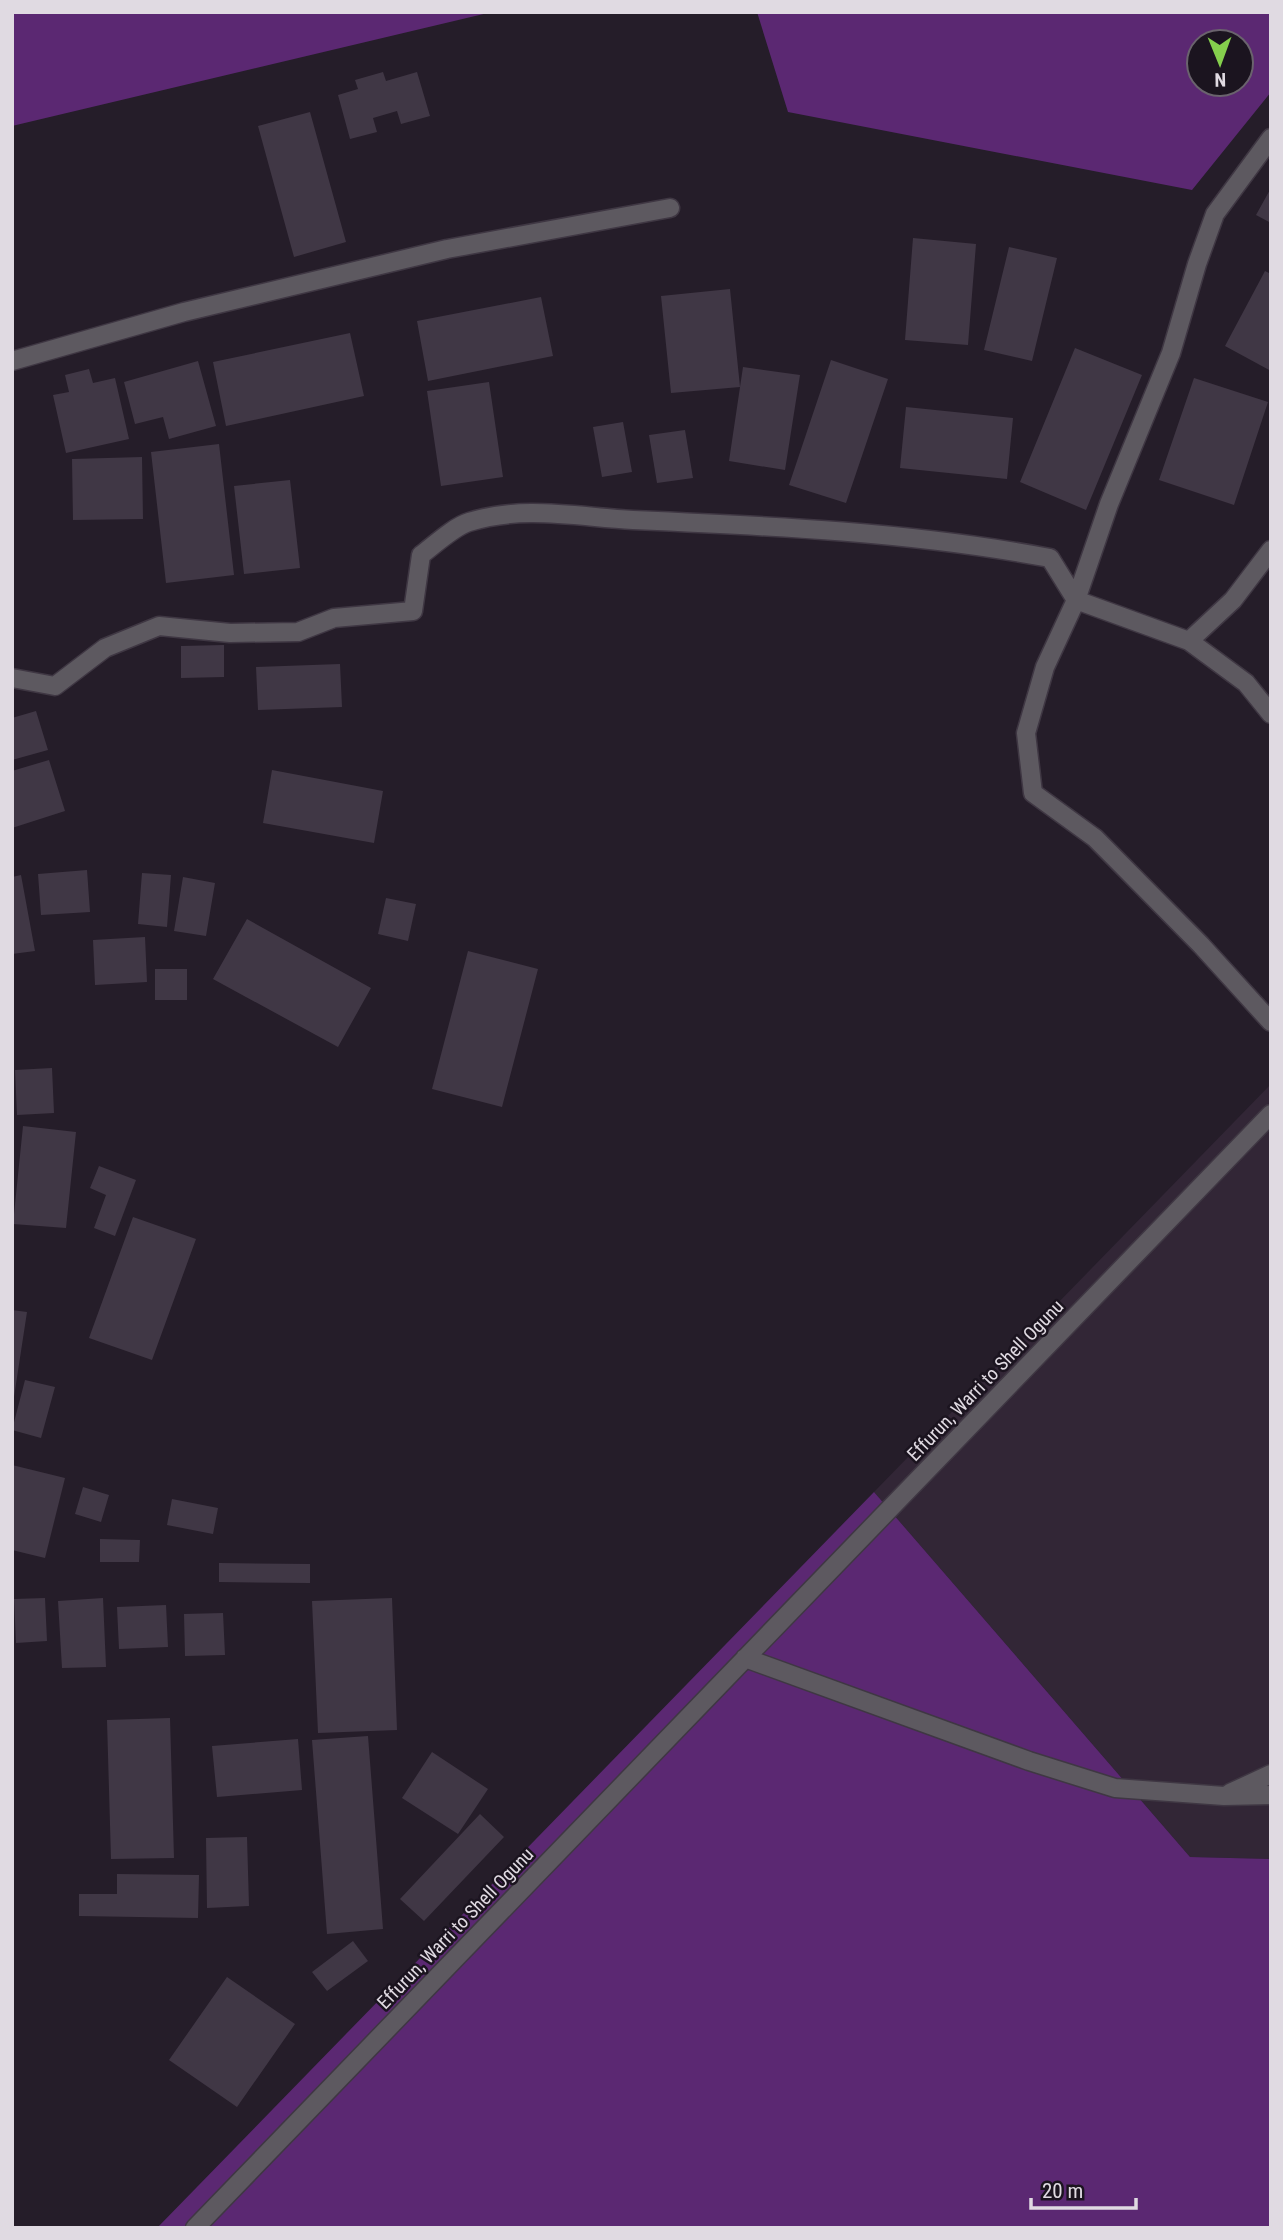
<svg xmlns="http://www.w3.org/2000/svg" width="1283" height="2240" font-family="'Roboto Condensed',sans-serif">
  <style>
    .built { fill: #322636 }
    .green { fill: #5b2872; fill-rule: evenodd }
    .building { fill: #403745 }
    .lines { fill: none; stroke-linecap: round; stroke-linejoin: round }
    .minor-casing { stroke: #3f3743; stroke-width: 21 }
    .minor { stroke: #5d5960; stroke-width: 18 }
    .labels { text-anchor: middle; stroke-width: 5; stroke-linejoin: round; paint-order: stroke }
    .street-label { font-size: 19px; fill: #e0dae2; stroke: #1b141f }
  </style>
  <rect width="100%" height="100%" fill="#251d29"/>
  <path class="built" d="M1271,1084V1859L1190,1857L874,1492Z"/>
  <path class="green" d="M12,12H492L12,126Z
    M757,12H1271V92L1192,190L788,112ZM1199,42H1241V84H1199Z
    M874,1492L1190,1857L1271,1859V2228H157Z"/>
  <path class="building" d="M383,72L386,81L417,72L430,116L401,124L397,111L373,118L377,132L350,139L338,95L358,89L355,80Z
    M310,112L346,242L294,257L258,126Z
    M1271,188V223L1256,215Z
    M913,238L976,244L968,345L905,340Z
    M1009,247L1057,258L1032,361L984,350Z
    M1265,271L1271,274V371L1225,346Z
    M730,289L740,387L671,393L661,296Z
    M541,297L553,356L428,381L417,321Z
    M350,333L364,396L226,426L213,362Z
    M1075,348L1142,375L1086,510L1020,482Z
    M831,360L888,379L846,503L789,485Z
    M198,361L216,426L169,439L163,417L135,424L124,382Z
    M743,367L800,375L785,470L729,461Z
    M89,369L93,383L115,378L129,439L66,453L53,395L69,392L65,375Z
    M1194,378L1268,402L1234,505L1159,480Z
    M489,382L503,477L441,486L427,391Z
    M906,407L1013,418L1007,479L900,468Z
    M623,422L632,472L602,477L593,427Z
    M685,430L693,478L657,483L649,435Z
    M219,444L234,575L166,583L151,452Z
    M142,457L143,519L73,520L72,459Z
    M290,480L300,568L244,574L234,486Z
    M224,645V677L181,678V646Z
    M340,664L342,707L258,710L256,667Z
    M36,711L48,750L12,760V718Z
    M49,760L65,811L12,828V771Z
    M272,770L383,791L374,843L263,823Z
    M87,870L90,912L41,915L38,874Z
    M142,873L171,875L167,927L138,924Z
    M21,875L35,951L12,954V877Z
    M183,877L215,883L206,936L174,931Z
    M386,898L416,904L408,941L378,934Z
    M247,919L371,988L338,1047L213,979Z
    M145,937L147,982L95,985L93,940Z
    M468,951L538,969L502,1107L432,1089Z
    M155,969H187V1000H155Z
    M52,1068L54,1113L17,1115L15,1070Z
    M23,1126L76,1132L66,1228L13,1224Z
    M99,1166L136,1180L115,1236L94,1228L106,1195L90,1188Z
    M133,1217L196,1239L152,1360L89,1338Z
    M12,1310L27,1312L14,1397H12Z
    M25,1380L55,1387L41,1438L12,1430Z
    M12,1465L65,1478L45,1558L12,1550Z
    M83,1487L109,1495L101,1522L75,1514Z
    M172,1499L218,1508L213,1534L167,1525Z
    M100,1539L140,1540L139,1562H100Z
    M219,1563L310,1564V1583L219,1582Z
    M45,1598L47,1641L16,1643L14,1599Z
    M103,1598L106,1667L62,1668L58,1601Z
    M392,1598L397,1730L318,1733L312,1601Z
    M166,1605L168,1647L119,1649L117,1607Z
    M223,1613L225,1655L185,1656L184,1614Z
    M170,1718L174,1858L111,1859L107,1720Z
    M368,1736L383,1929L327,1934L312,1740Z
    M298,1739L302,1790L217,1797L212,1746Z
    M432,1752L488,1789L458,1834L402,1798Z
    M480,1814L504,1837L424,1921L400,1899Z
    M247,1837L249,1906L207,1908L206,1838Z
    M117,1874L199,1875L198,1918L79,1916V1894H117Z
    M353,1941L368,1961L327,1991L312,1972Z
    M227,1977L295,2024L237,2107L169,2060Z"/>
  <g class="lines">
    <defs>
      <path id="minor" d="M12,361L184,312L447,249L670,208
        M1271,550L1233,600L1189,641L1246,683L1271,714
        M1076,600L1109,504L1171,353L1197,264L1215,214L1271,138
        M1189,641L1076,600L1045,667L1026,733L1033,793L1095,838L1201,945L1271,1022
        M12,678L55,686L105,648L159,626L230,633L298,632L334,618L413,611L421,555C434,545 455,526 469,522C524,505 577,517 633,520C773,526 912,532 1050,558L1076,600
        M745,1658L1029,1761L1115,1788L1224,1796L1271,1795
        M1230,1793L1271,1774
        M195,2228L1271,1114"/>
    </defs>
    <use href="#minor" class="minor-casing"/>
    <use href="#minor" class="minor"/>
  </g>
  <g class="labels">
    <g class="street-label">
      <text transform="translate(985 1380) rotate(-46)" y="7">Effurun, Warri to Shell Ogunu</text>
      <text transform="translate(455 1928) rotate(-46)" y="7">Effurun, Warri to Shell Ogunu</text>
    </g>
  </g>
  <rect width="1283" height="2240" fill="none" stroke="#e0dae2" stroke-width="28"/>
  <g transform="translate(1220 63) rotate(179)"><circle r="33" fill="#1b141f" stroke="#6a636d" stroke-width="2"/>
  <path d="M0-5L12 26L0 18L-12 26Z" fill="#85cf4d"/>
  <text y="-10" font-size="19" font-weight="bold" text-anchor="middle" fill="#e0dae2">N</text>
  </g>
  <path d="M1031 2198v10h105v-10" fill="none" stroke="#e0dae2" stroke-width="3.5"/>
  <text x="1042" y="2198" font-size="21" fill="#e0dae2" stroke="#1b141f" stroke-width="5" paint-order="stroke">20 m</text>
</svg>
